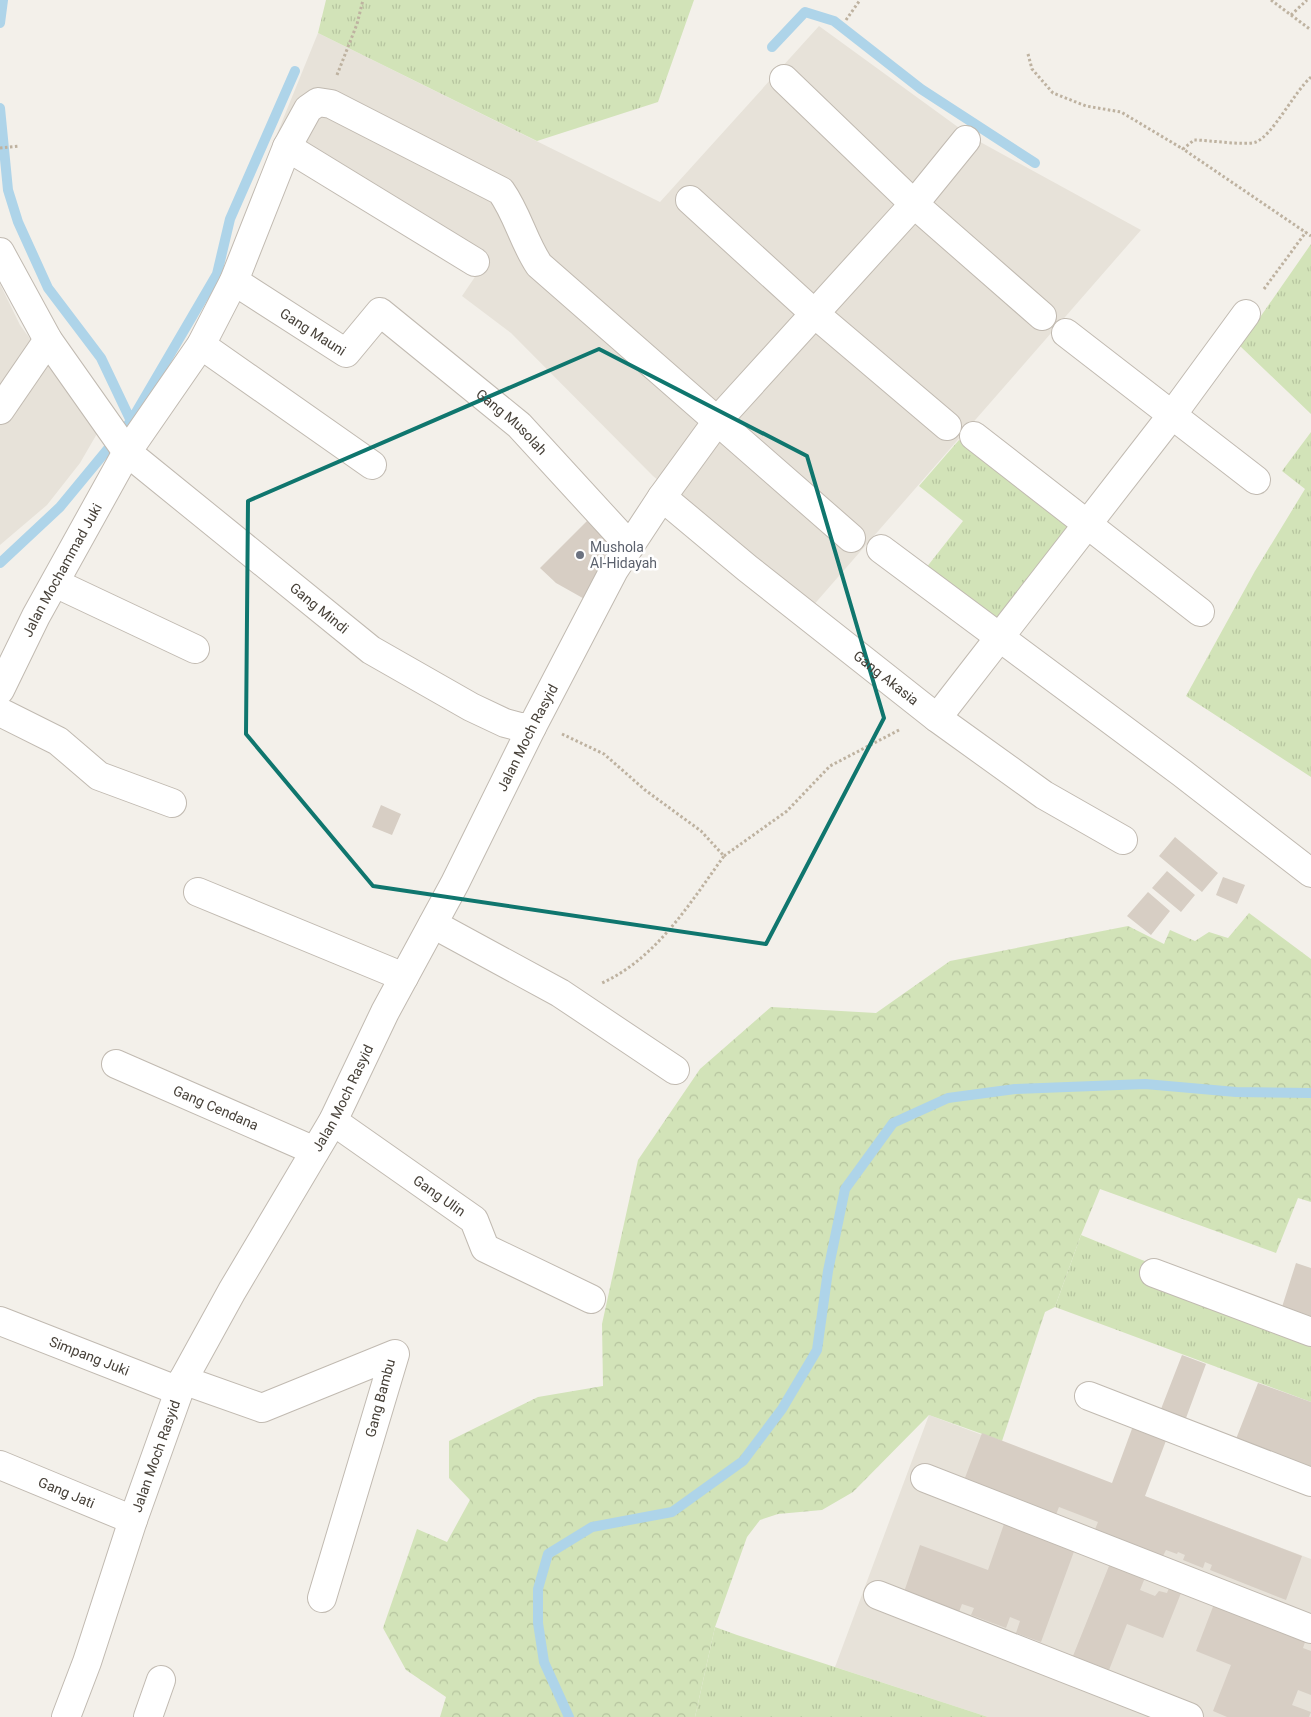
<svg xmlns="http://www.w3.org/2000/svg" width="1311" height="1717" font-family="Roboto,sans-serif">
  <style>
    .residential { fill: #e7e2d9 }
    .grass { fill: url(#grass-tufts) }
    .forest { fill: url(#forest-crowns) }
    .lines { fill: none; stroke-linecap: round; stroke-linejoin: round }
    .stream { stroke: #aed4e9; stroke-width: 10 }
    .building { fill: #d7cec4 }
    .minor-casing { stroke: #c1bab1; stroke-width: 30 }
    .path { stroke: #beb2a0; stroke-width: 3; stroke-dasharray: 2.5 2.5; stroke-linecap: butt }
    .minor { stroke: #fff; stroke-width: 28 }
    .marked { fill: none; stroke: #0f766e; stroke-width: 4; stroke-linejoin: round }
    .worship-dot { fill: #6b7280; stroke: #fff; stroke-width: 2 }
    .labels { text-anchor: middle; stroke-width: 5; stroke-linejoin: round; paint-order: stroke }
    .street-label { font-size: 14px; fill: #474139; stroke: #fff }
    .worship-label { font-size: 14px; fill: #5b616d; stroke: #fff; text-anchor: start }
  </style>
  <defs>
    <pattern id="grass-tufts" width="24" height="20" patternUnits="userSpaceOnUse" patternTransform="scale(1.25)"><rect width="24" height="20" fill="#d2e3b8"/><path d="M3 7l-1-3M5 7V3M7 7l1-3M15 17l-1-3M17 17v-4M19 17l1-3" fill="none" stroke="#b6c49f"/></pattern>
    <pattern id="forest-crowns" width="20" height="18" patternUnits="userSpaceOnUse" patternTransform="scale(1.25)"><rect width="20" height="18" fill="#d2e3b8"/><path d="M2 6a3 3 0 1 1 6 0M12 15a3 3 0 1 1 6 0" fill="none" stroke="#b6c49f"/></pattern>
  </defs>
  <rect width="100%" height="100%" fill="#f3f0ea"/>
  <path class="residential" d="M819,26L973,138L1141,230L811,608L653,476L511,333L462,296L485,262L277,134L318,33L660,202Z
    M0,284L20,325L98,432L80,463L47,505L0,545Z
    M929,1415L1311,1559V1717H988L835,1667Z"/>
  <path class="grass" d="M326,0H694L658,102L537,141L318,33Z
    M1311,244V414L1240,346Z
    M1311,432V777L1186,696L1255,571L1305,489L1282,471Z
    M959,440L1071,524L996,621L926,568L963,521L919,486Z
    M1081,1235L1142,1260L1311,1322V1402L1055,1307Z
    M715,1627L737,1635L988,1717H695Z"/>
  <path class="forest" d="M1249,913L1311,959V1202L1298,1198L1276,1253L1100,1189L1081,1235L1055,1307L1045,1312L1002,1441L929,1415L853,1492L822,1510L778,1514L760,1520L747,1537L715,1627L695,1717H440L446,1697L406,1670L383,1628L417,1529L447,1542L470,1500L449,1478V1441L538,1397L603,1386L602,1324L638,1160L700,1069L771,1007L876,1013L950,961L1128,926L1164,944L1170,930L1195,941L1209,932L1228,938Z"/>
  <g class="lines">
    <path class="stream" d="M0,23L3,0
      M772,47L805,12L834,21L921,89L1035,163
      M0,108L8,190L18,222L48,288L101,358L131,421
      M0,563L60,507L131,421L217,274L230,219L295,71
      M569,1717L544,1662L538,1623V1589L548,1554L592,1527L672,1512L743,1461L782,1409L817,1350L828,1271L845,1189L893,1123L948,1098L1015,1089L1145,1084L1236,1092L1311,1093"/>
  </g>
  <path class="building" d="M587,521L613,542L588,601L556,583L540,568Z
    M381,805L401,814L392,835L372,827Z
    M1175,837L1218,873L1202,892L1159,856Z
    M1167,871L1195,895L1181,912L1152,888Z
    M1223,877L1245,885L1237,904L1216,895Z
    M1148,892L1170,911L1151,935L1127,916Z
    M1296,1263L1311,1268V1318L1282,1307Z
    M1182,1355L1206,1364L1186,1418L1161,1409Z
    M1258,1383L1311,1402V1472L1234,1444Z
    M1133,1426L1167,1438L1145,1496L1302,1556L1286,1600L1210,1570L1212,1565L1205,1562L1203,1568L1183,1560L1185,1555L1178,1552L1177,1554L1166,1550L1162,1558L1094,1532L1098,1522L1059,1507L1055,1517L963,1483L982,1433L1112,1483Z
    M1004,1524L1040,1537L1076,1546L1041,1642L1016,1633L1020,1621L1010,1617L1006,1628L971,1615L974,1608L962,1604L959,1612L904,1592L920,1545L988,1570Z
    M1111,1561L1146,1575L1140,1590L1155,1596L1159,1591L1167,1593L1171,1583L1183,1588L1163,1638L1127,1624L1109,1670L1073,1656Z
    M1214,1604L1306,1639L1303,1648L1311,1651V1695L1298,1690L1292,1705L1311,1712L1309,1717H1227L1213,1711L1231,1665L1196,1651Z"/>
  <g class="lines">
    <defs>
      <g id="minor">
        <path d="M784,79L914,204L1042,316"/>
        <path d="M287,147L475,262"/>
        <path d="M690,200L815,314L947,426"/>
        <path id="s1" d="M0,252L48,340L127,452L371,650L471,707L505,723L520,727H532"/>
        <path id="s2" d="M234,281L346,353L380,312L519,425L630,546"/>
        <path d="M1066,333L1256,480"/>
        <path d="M201,345L372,465"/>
        <path d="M0,410L48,340"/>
        <path d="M974,436L1200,612"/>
        <path id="s3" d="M662,497L747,568L937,718L1044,795L1123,840"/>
        <path d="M881,549L1182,773L1311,873"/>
        <path d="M55,583L195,649"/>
        <path id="s4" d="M0,690L36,616L127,452L201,345L234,281L287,147L308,109L318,102L331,104L501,191C518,215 523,241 539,265L851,538"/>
        <path d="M0,712L58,741L99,776L172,803"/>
        <path d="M937,718L1172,415L1246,314"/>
        <path d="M198,892L404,977"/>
        <path d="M433,924L560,993L675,1070"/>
        <path id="s5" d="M116,1064L315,1151"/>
        <path id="s6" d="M333,1121L474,1220L485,1248L591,1299"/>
        <path d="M1154,1273L1311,1332"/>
        <path id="s7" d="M0,1321L179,1391"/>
        <path d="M183,1380L262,1408L395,1354L322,1598"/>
        <path d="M1089,1396L1311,1482"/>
        <path id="s8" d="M0,1465L133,1520"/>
        <path d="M925,1478L1311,1629"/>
        <path d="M878,1595L1189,1717"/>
        <path id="s9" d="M66,1717L87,1662L133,1520L183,1380L232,1291L333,1121L385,1012L455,883L532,727L614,570L662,497L718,420L914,204L966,140"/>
        <path d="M148,1717L161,1680"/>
      </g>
    </defs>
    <use href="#minor" class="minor-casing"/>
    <path class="path" d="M1271,0L1291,15L1307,0
      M1291,15L1311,30
      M846,20L860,0
      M1028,54L1032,69L1053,93L1086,106L1121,112L1183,149
      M337,75L357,24L363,0
      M1311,77C1294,92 1273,135 1256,142C1244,146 1210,140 1194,140L1183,149L1311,236
      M0,148L19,146
      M1264,289L1306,232
      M562,734L604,754L645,790L701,831L724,856C690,903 657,958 602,983
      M724,856L787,811L830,766L901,729"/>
    <use href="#minor" class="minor"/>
  </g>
  <path class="marked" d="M599,349L807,456L884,718L766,944L373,886L246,734L248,501Z"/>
  <circle class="worship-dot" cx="580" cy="555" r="5"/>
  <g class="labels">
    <g class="street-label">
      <text dy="5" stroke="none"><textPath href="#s2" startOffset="94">Gang Mauni</textPath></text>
      <text dy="5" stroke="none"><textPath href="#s2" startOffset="358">Gang Musolah</textPath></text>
      <text dy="5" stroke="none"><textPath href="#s4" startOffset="135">Jalan Mochammad Juki</textPath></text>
      <text dy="5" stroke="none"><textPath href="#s1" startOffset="485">Gang Mindi</textPath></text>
      <text dy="5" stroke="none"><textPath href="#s3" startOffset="288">Gang Akasia</textPath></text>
      <text dy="5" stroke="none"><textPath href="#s9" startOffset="1086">Jalan Moch Rasyid</textPath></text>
      <text dy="5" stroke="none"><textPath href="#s9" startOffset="681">Jalan Moch Rasyid</textPath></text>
      <text dy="5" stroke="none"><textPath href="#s5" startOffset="109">Gang Cendana</textPath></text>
      <text dy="5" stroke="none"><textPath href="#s6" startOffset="130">Gang Ulin</textPath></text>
      <text dy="5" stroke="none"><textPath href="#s7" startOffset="96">Simpang Juki</textPath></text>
      <text transform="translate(380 1398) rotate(-75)" y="5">Gang Bambu</text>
      <text dy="5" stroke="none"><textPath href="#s9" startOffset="276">Jalan Moch Rasyid</textPath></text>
      <text dy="5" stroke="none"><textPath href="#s8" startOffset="72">Gang Jati</textPath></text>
    </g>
    <g class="worship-label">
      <text x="590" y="552">Mushola<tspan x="590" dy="16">Al-Hidayah</tspan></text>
    </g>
  </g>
</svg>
